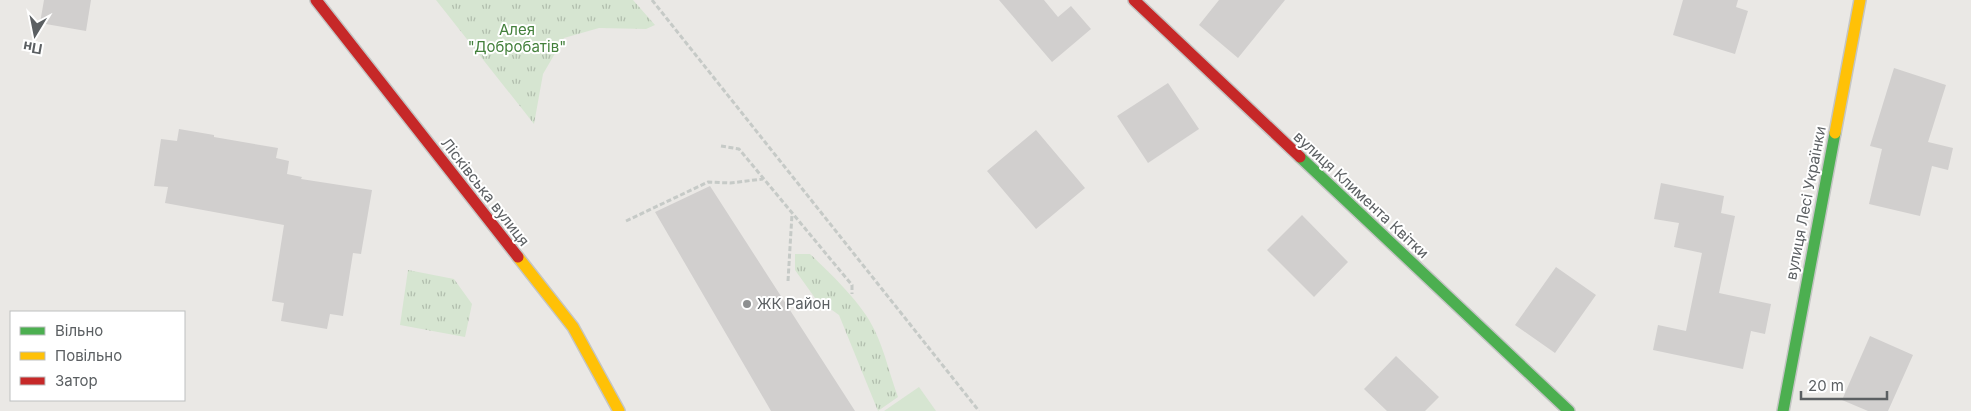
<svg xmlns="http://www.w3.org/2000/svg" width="1971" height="411" font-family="Inter,sans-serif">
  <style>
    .grass { fill: #d6e5d1 }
    .park { fill: url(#park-tufts) }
    .building { fill: #d1cfce }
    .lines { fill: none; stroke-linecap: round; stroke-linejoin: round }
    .fast-casing { stroke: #c4c5c4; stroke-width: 14 }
    .slow-casing { stroke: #c4c5c4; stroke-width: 14 }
    .jam-casing { stroke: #c4c5c4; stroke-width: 14 }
    .path { stroke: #c6cac7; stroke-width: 3; stroke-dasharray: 5 2.5; stroke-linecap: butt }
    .fast { stroke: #4caf50; stroke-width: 11 }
    .slow { stroke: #ffc107; stroke-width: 11 }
    .jam { stroke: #c62828; stroke-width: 11 }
    .poi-dot { fill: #8d8f90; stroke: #fff; stroke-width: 2 }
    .labels { text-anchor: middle; stroke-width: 4; stroke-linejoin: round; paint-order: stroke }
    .park-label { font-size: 15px; fill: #44803c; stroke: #fff }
    .street-label { font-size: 15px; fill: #5b5f62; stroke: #fff }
    .poi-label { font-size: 15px; fill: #5b5f62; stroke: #fff; text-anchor: start }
  </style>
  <defs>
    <pattern id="park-tufts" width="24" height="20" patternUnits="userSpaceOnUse" patternTransform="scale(1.25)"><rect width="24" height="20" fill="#d6e5d1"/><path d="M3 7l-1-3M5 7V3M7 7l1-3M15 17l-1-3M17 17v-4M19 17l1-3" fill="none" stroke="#b1bdad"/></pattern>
  </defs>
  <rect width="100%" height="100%" fill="#eae8e5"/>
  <path class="grass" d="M919,387L936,411H884Z"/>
  <path class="park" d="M436,0H633L655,25L646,29L599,28L564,38L543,74L534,124Z
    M795,254H810C831,274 863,304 875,331C885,352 890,376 898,397L878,411L839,315L815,298L795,270Z
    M408,270L454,279L472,304L465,337L400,325Z"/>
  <path class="building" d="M44,0H91L86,31L40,23Z
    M999,0H1044L1058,17L1071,6L1091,29L1052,62Z
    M1219,0H1285L1238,58L1199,25Z
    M1683,0H1738L1736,7L1748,11L1735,54L1673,35Z
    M1894,68L1946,85L1928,142L1953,148L1948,170L1932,166L1920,216L1869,204L1882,149L1870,146Z
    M1168,83L1199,129L1148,163L1117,116Z
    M179,129L214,135V137L278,148L276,158L289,161L287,174L302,177L301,179L372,190L361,254L353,253L343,316L330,314L327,329L281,321L284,303L272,301L284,225L165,203L168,187L154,186L161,139L177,141Z
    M1036,130L1085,188L1036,229L987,171Z
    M1661,183L1724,196L1721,213L1735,216L1719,293L1771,304L1765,334L1751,331L1743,369L1653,350L1658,325L1686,331L1702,253L1674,247L1679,223L1654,219Z
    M710,186L855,411H771L655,212Z
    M1302,215L1348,262L1314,297L1267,250Z
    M1556,267L1596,295L1555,353L1515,325Z
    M1870,336L1913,355L1888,411H1868L1842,400Z
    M1396,356L1439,397L1425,411H1387L1364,389Z"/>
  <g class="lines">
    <defs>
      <path id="fast" d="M1300,157L1569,411
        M1783,411L1835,133"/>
      <path id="slow" d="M1835,133L1860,0
        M518,257L573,327L619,411"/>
      <path id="jam" d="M316,0L518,257
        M1134,0L1300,157"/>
    </defs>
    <use href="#fast" class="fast-casing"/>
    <use href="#slow" class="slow-casing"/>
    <use href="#jam" class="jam-casing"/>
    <path class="path" d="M652,0L979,411
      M721,146L739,149L852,285V294
      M626,221L708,182L730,183L763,179
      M788,281L792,214"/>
    <use href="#fast" class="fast"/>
    <use href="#slow" class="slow"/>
    <use href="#jam" class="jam"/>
  </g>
  <circle class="poi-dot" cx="747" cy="304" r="5"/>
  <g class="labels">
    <g class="park-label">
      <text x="517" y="35">Алея<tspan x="517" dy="17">"Добробатів"</tspan></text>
    </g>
    <g class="street-label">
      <text transform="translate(485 192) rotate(52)" y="5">Лісківська вулиця</text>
      <text transform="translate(1361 195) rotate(43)" y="5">вулиця Климента Квітки</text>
      <text transform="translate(1806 203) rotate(-79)" y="5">вулиця Лесі Українки</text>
    </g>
    <g class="poi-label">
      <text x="757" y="309">ЖК Район</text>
    </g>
  </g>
  <rect x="10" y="311" width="175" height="90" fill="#ffffff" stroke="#bdbfc0"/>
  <rect x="20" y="327" width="25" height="8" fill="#4caf50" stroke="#bdbfc0"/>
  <text x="55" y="336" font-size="15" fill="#5b5f62">Вільно</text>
  <rect x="20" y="352" width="25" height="8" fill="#ffc107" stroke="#bdbfc0"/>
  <text x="55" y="361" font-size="15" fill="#5b5f62">Повільно</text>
  <rect x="20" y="377" width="25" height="8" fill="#c62828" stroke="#bdbfc0"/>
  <text x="55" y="386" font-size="15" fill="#5b5f62">Затор</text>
  <g transform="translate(35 35) rotate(190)" stroke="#ffffff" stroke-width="4" paint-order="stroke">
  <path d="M0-4L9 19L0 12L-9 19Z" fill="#5b5f62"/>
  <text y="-8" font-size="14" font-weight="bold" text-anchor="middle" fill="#5b5f62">Пн</text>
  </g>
  <path d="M1801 391v8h86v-8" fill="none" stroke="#5b5f62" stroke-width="2.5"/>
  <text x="1808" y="391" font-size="15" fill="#5b5f62" stroke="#ffffff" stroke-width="4" paint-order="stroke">20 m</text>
</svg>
